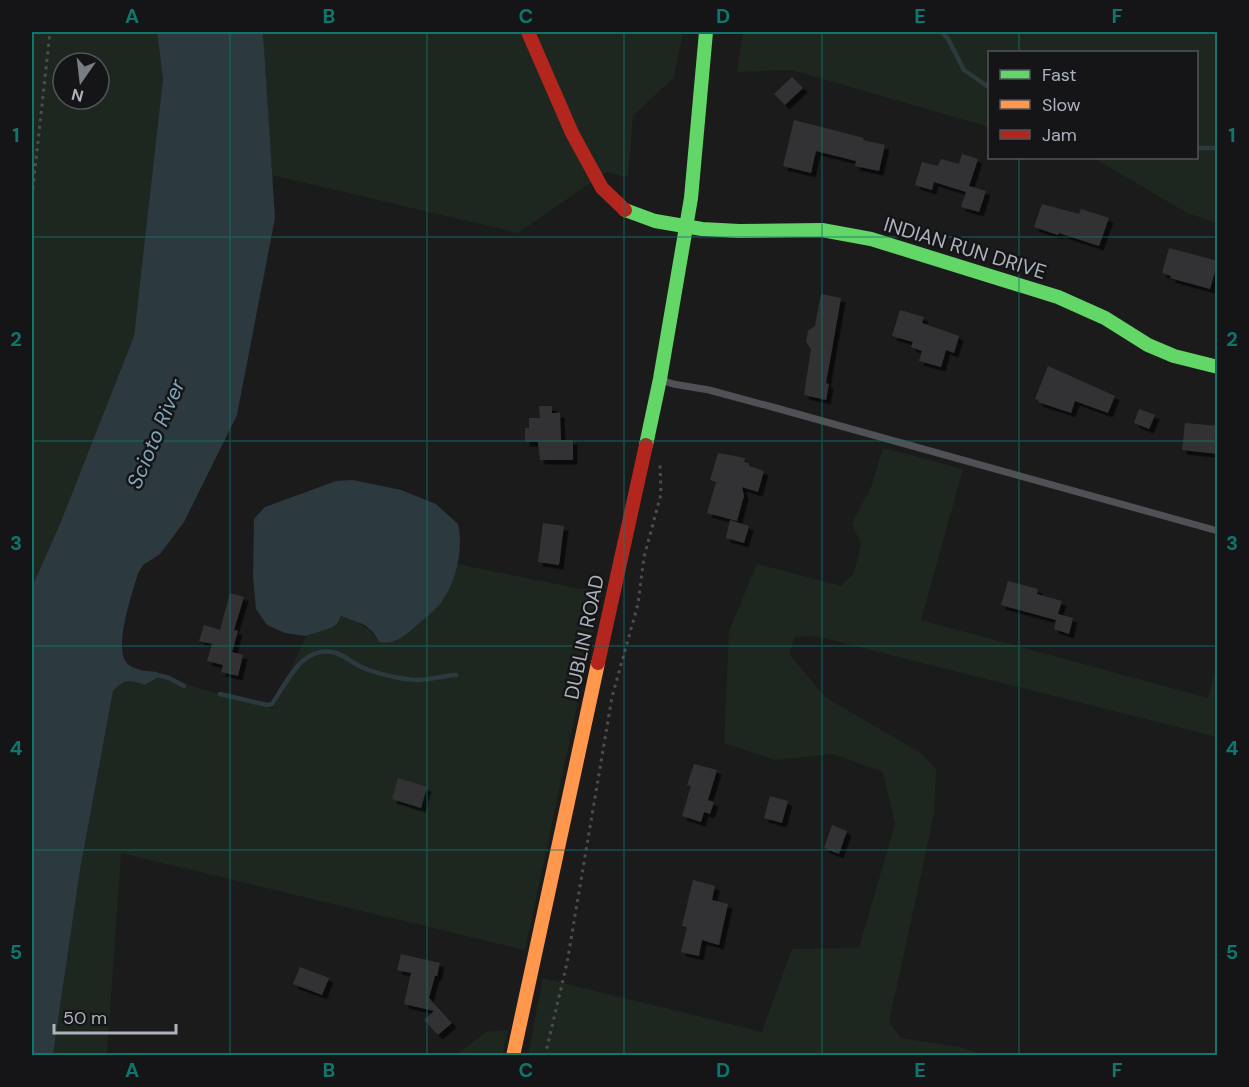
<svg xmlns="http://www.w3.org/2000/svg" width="1249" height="1087" font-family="'DM Sans',sans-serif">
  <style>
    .green { fill: #1e271f; fill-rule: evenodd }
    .water { fill: #2c393f }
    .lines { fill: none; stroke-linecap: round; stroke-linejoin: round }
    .stream { stroke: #2c393f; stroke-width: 4.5 }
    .building { fill: #333334; filter: url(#shadow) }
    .path { stroke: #4b4d4f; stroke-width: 3; stroke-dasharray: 3 4.5; stroke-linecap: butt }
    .lane { stroke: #4f5155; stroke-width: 7 }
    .fast { stroke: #63d668; stroke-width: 14 }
    .slow { stroke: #ff974d; stroke-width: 14 }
    .jam { stroke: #b3261e; stroke-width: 14 }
    .grid { fill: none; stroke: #0f766e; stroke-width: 1.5; stroke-opacity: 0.55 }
    .labels { text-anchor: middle; stroke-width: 5; stroke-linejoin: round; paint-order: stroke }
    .street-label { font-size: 20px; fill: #acb3bd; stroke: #151518 }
    .water-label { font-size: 21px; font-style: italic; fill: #80a6ba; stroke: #151518 }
    .neatline { fill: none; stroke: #0f766e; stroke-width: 2 }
    .grid-label { font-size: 20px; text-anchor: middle; font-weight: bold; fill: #0f766e }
  </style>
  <defs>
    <filter id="shadow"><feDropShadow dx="4.5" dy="4.5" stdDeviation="0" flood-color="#0009"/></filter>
  </defs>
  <rect width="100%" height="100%" fill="#1b1b1c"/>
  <path class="green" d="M32,32H157L163,79L134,336L60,524L32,587ZM63,63H99V99H63Z
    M263,32H683L674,77L633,116L628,177L606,172L518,233L272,175Z
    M743,32H1217V223L1187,213L1094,158H1196V52H990L989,127L792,70L737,72Z
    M883,448L963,469L921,620L1208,698L1217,664V737L816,636L795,637L789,654L825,697L922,754L936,769L934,814L889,1022L901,1038L959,1047L986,1055H528L543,978L762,1032L792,949L859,948L895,824L883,772L833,754L775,760L724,743L729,631L757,564L841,586L854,573L861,544L852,524L872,485Z
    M457,564L581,589H602L525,950L121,853L107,1055L53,1056L80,870L113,691C125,678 129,680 145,685L159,677L273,709L306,636L331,628L341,616C356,622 369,625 377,640L404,637L425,618L445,596L455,573Z
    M508,1030L502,1055H456L486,1032Z"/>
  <path class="water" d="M157,32H263L275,218L237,415L184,522L160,554L143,565L138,573C133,592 111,652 129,665C137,671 148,671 157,672L159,677L145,685C129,680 125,678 113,691L80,870L53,1055H32V587L60,524L134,336L163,79Z
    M353,480L401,490L436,504L458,524C464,549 456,584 440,604C433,612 424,619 416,626C405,636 395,645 379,642L373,632L365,625L341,616L337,624L331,628L306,636L285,633L267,625L256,609L253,578L254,519L265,507L336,481Z"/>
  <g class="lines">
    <path class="stream" d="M942,32L948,39L964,70L990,88
      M1196,148H1218
      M153,674L169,678L184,686
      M220,694L267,705L272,704C287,682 303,643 336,653C348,657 357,667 369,670C383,675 404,680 419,680C432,679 444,676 456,675"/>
  </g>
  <path class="building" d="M792,77L803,88L785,105L774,94Z
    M794,120L864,138L863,140L885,145L879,171L855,166L856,161L816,151L811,173L783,166Z
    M962,154L978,159L969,186L986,191L979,212L961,207L966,192L934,182L932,190L915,185L922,162L938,166L941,159L959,164Z
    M1042,204L1079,214L1081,209L1109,218L1099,246L1059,233L1058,235L1034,227Z
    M1169,248L1218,261L1210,289L1170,278L1171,276L1162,273Z
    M821,294L841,298L826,383L829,384L826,400L804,395L811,349L806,342L808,331L815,326Z
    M900,310L924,317L922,323L959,336L954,353L946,350L941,367L919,361L922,351L911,347L913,342L892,336Z
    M1048,366L1115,396L1108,413L1075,401L1071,413L1038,402L1039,400L1035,399Z
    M539,406H552V413H560L561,440H573V460H540L538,442H525V428H529V418H540Z
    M1139,409L1155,415L1149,429L1134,423Z
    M1185,423L1218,426V454L1182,450Z
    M718,453L745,458L744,462L749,463V466L764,471L758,492L742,487L744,496L737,521L707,513L716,482L710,480Z
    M730,520L749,526L744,543L726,538Z
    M543,523L564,526L559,565L538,562Z
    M1008,581L1038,589L1037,594L1062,601L1058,614L1073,618L1069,634L1054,629L1056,620L1001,605Z
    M230,593L244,597L234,630L238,631L232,652L243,655L238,676L221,672L223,665L207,661L212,644L199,641L204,625L220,630Z
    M694,764L717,770L708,800L714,802L710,814L704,812L701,822L682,816L691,786L687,785Z
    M398,778L427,787L421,808L392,799Z
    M770,796L788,801L782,823L764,818Z
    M832,825L847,831L839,854L824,848Z
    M693,880L715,886L712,900L728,904L719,945L702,940L699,956L681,952L687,927L682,926Z
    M401,954L440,963L437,976H435L429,998L452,1023L438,1035L424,1020L434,1011L404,1004L411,973L397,970Z
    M300,967L329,978L322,995L293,984Z"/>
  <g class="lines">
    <path class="path" d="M32,196L50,32
      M545,1056L567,963L612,697L638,604L644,557L661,494L660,464"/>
    <path class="lane" d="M662,380L673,384L709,390L776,408L1218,531"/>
    <path class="fast" d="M625,210L655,221L702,229L739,231L822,230L871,239L1058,297L1105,318L1148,345L1174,356L1218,367
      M646,445L660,379L691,198L706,32"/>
    <path class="slow" d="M513,1056L598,663"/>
    <path class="jam" d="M528,32L572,133L602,188L625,210
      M598,663L646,445"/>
  </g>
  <path class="grid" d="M230,32V1056M427,32V1056M624,32V1056M822,32V1056M1019,32V52M1019,158V1056M32,237H1218M32,441H1218M32,646H1218M32,850H1218"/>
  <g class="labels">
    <g class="street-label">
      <text transform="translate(965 248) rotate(17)" y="7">INDIAN RUN DRIVE</text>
      <text transform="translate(584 637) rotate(-78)" y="7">DUBLIN ROAD</text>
    </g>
    <g class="water-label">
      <text transform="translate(156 434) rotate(-67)" y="7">Scioto River</text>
    </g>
  </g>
  <rect width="1249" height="1087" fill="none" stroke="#151518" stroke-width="66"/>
  <rect x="988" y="51" width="210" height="108" fill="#151518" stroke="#51545a" stroke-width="1.5"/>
  <rect x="1000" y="70" width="30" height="9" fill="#63d668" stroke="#51545a" stroke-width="1.5"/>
  <text x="1042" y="81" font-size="18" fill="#acb3bd">Fast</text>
  <rect x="1000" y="100" width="30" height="9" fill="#ff974d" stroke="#51545a" stroke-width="1.5"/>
  <text x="1042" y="111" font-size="18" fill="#acb3bd">Slow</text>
  <rect x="1000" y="130" width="30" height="9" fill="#b3261e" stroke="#51545a" stroke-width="1.5"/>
  <text x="1042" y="141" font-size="18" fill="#acb3bd">Jam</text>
  <g transform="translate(81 81) rotate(194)"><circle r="28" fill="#151518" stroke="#51545a" stroke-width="1.5"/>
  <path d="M0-4.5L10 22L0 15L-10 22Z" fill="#797e85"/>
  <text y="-9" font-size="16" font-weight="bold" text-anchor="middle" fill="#acb3bd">N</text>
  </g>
  <path d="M54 1024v9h122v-9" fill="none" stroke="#acb3bd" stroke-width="3"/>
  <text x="63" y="1024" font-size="18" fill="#acb3bd" stroke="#151518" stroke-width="4.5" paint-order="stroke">50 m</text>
  <rect x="33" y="33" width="1183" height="1021" class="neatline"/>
  <g class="grid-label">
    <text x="132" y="23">A</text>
    <text x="329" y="23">B</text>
    <text x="526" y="23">C</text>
    <text x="723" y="23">D</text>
    <text x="920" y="23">E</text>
    <text x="1117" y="23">F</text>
    <text x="16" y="142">1</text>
    <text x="1232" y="142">1</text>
    <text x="16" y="346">2</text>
    <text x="1232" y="346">2</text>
    <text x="16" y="550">3</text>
    <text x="1232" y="550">3</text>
    <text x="16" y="755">4</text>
    <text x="1232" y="755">4</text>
    <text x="16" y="959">5</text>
    <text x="1232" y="959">5</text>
    <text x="132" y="1077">A</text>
    <text x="329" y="1077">B</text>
    <text x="526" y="1077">C</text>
    <text x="723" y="1077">D</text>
    <text x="920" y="1077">E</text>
    <text x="1117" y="1077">F</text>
  </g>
</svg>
